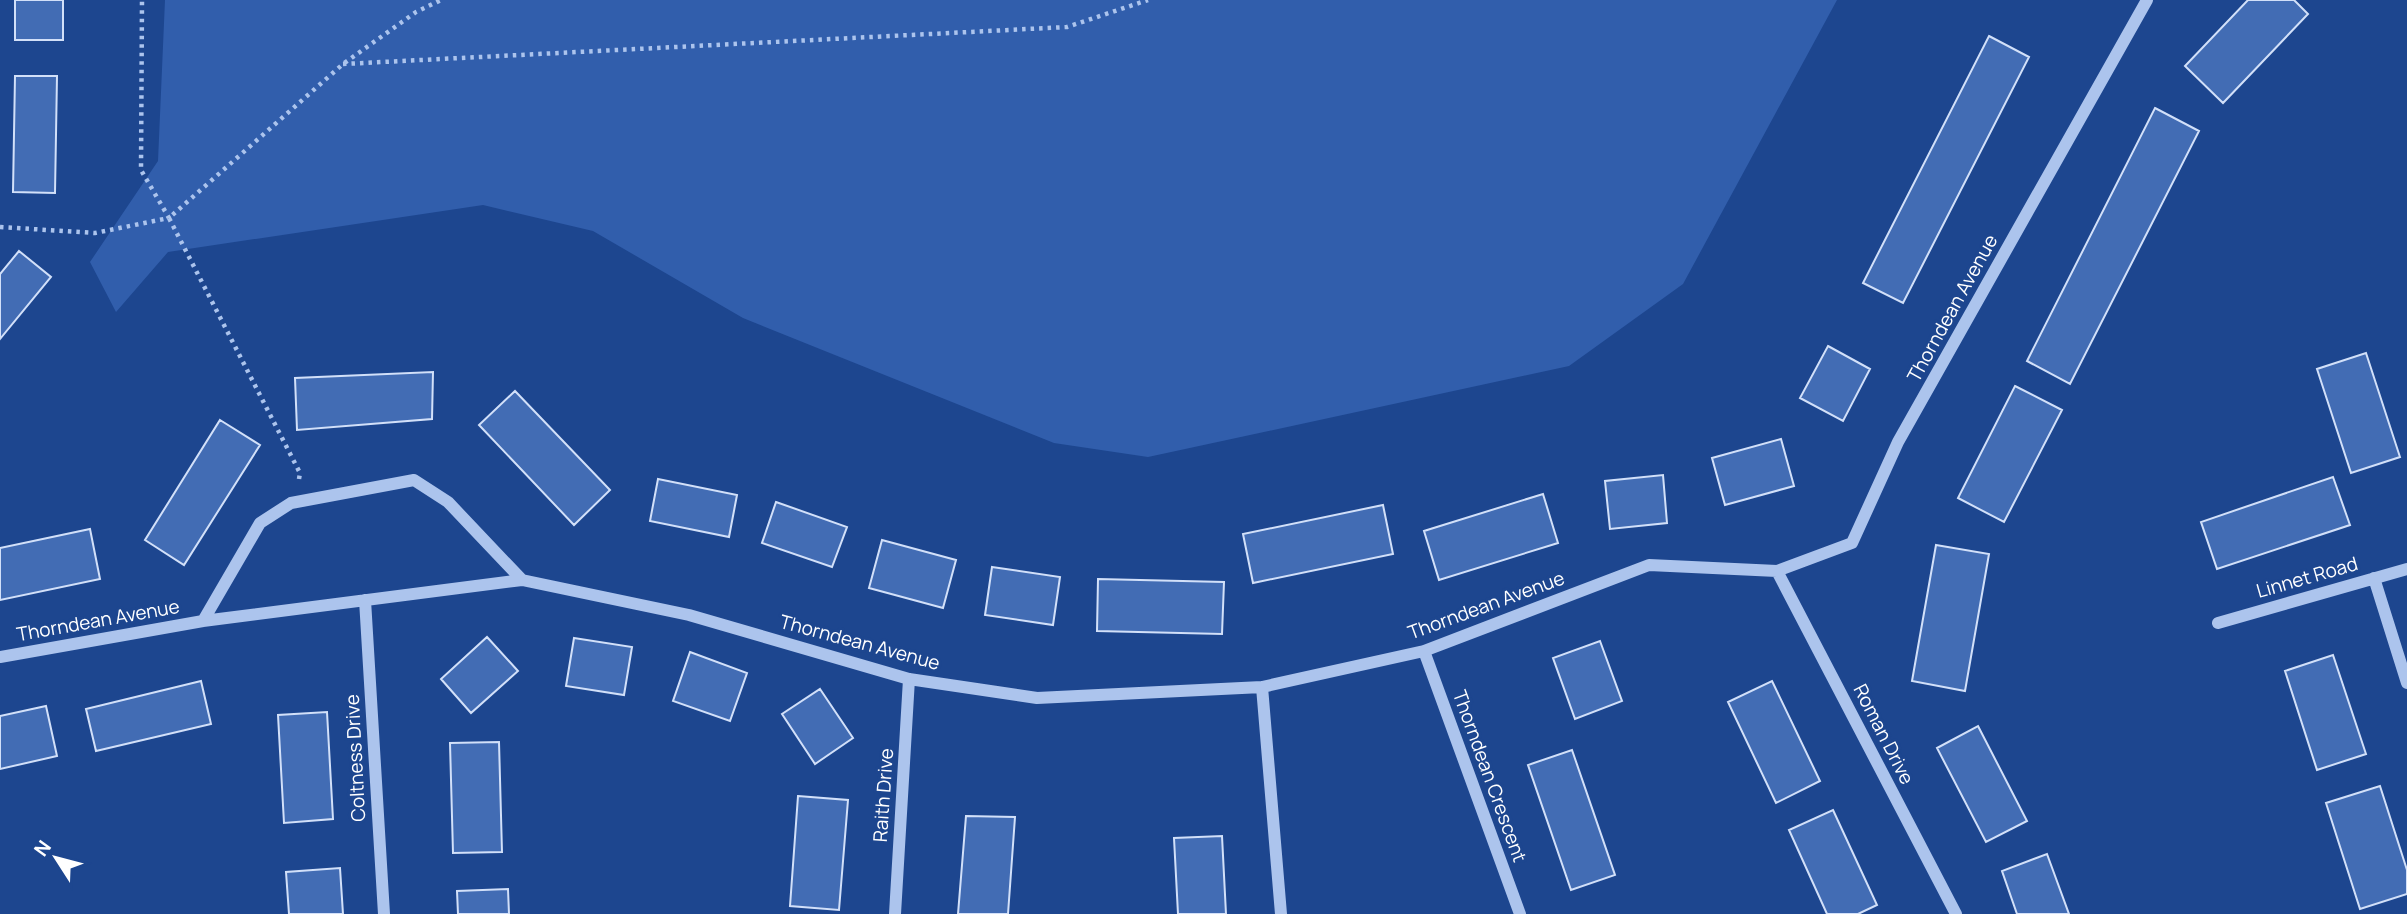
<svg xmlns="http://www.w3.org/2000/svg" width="2407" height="914" font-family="Manrope,sans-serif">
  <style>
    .green { fill: #315eac }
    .building { fill: #426cb4; stroke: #d2e0f9; stroke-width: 2 }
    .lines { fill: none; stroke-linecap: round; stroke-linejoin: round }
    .path { stroke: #acc4ed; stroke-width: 4.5; stroke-dasharray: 3.5 5; stroke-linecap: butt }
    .minor { stroke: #acc4ed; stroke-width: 12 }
    .labels { text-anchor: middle; stroke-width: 6; stroke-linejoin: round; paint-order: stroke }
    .street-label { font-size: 19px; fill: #fff; stroke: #1d468f }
  </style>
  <rect width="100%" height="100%" fill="#1d468f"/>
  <path class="green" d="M165,0H1837L1683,284L1569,366L1148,457L1054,443L743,318L593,231L483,205L168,252L116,312L90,262L158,161Z"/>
  <path class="building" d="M15,0H63V40H15Z
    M2248,0H2294L2308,14L2223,103L2185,66Z
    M1989,36L2029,57L1903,303L1863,283Z
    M15,76H57L55,193L13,192Z
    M2155,108L2199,131L2070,384L2027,361Z
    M19,251L51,277L0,339V274Z
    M1828,346L1870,369L1843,421L1800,398Z
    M2366,353L2400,457L2351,473L2317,369Z
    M433,372L432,419L297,430L295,378Z
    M2015,386L2062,410L2004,522L1958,498Z
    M515,391L610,490L574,525L479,425Z
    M220,420L260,445L184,565L145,540Z
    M1781,439L1794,486L1725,505L1712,458Z
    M1663,475L1667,523L1610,529L1605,481Z
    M2333,477L2350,525L2217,569L2201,522Z
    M658,479L737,495L729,537L650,521Z
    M1543,494L1558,543L1439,580L1424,531Z
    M776,502L847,527L832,567L762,543Z
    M1383,505L1393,554L1253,583L1243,534Z
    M90,529L100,579L0,600V548Z
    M882,540L956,560L943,608L869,588Z
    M1936,545L1989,554L1965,691L1912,681Z
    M992,567L1060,577L1053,625L985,615Z
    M1098,579L1224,582L1222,634L1097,631Z
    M487,637L518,671L471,713L441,679Z
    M574,638L632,647L624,695L566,686Z
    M1600,641L1622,701L1575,719L1553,658Z
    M690,652L747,673L730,721L673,701Z
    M2333,655L2366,754L2317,770L2285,671Z
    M201,681L211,724L96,751L86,709Z
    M1772,681L1820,781L1776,803L1728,702Z
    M820,689L853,738L815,764L782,714Z
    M46,706L57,756L0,769V716Z
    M327,712L333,819L284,823L278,715Z
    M1978,726L2027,821L1986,842L1937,748Z
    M499,742L502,852L453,853L450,743Z
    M1572,750L1615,875L1571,890L1528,765Z
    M2380,786L2407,870V894L2360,909L2326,803Z
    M798,796L848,800L839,910L790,906Z
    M1833,810L1877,905L1858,914H1827L1789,830Z
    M966,816L1015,817L1008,914H958Z
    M1222,836L1226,914H1178L1174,838Z
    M2047,854L2069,914H2017L2002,871Z
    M340,868L343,914H289L286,872Z
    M508,889L509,914H458L457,891Z"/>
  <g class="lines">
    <path class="path" d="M343,64L1067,27L1148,0
      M0,227L95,233L169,218L141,170L142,0
      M299,479L300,473L169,218L343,64L416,12L441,0"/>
    <path class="minor" d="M1777,571L1956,914
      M2374,578L2407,683
      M365,600L384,914
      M203,621L260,523L291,503L414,480L448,502L522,580
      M2218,623L2407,569
      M1424,651L1520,914
      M0,657L203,621L522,580L689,615L909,679L1037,698L1262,687L1424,651L1649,565L1777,571L1852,543L1898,442L2147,0
      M1262,687L1281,914
      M895,914L909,679"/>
  </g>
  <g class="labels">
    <g class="street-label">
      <text transform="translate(1952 308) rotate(-61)" y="7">Thorndean Avenue</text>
      <text transform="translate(2307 577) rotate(-16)" y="7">Linnet Road</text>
      <text transform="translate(1486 605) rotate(-20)" y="7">Thorndean Avenue</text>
      <text transform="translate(98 620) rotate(-10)" y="7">Thorndean Avenue</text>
      <text transform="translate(860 642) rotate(15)" y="7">Thorndean Avenue</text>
      <text transform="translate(1884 734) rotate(63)" y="7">Roman Drive</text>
      <text transform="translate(355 758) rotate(-93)" y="7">Coltness Drive</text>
      <text transform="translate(1490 776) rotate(70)" y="7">Thorndean Crescent</text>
      <text transform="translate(883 795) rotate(-86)" y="7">Raith Drive</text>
    </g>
  </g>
  <g transform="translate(56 858) rotate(306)" stroke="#1d468f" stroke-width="5" paint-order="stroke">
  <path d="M0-5L12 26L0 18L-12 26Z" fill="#ffffff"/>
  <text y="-10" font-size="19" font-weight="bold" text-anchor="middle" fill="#ffffff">N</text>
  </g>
</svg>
